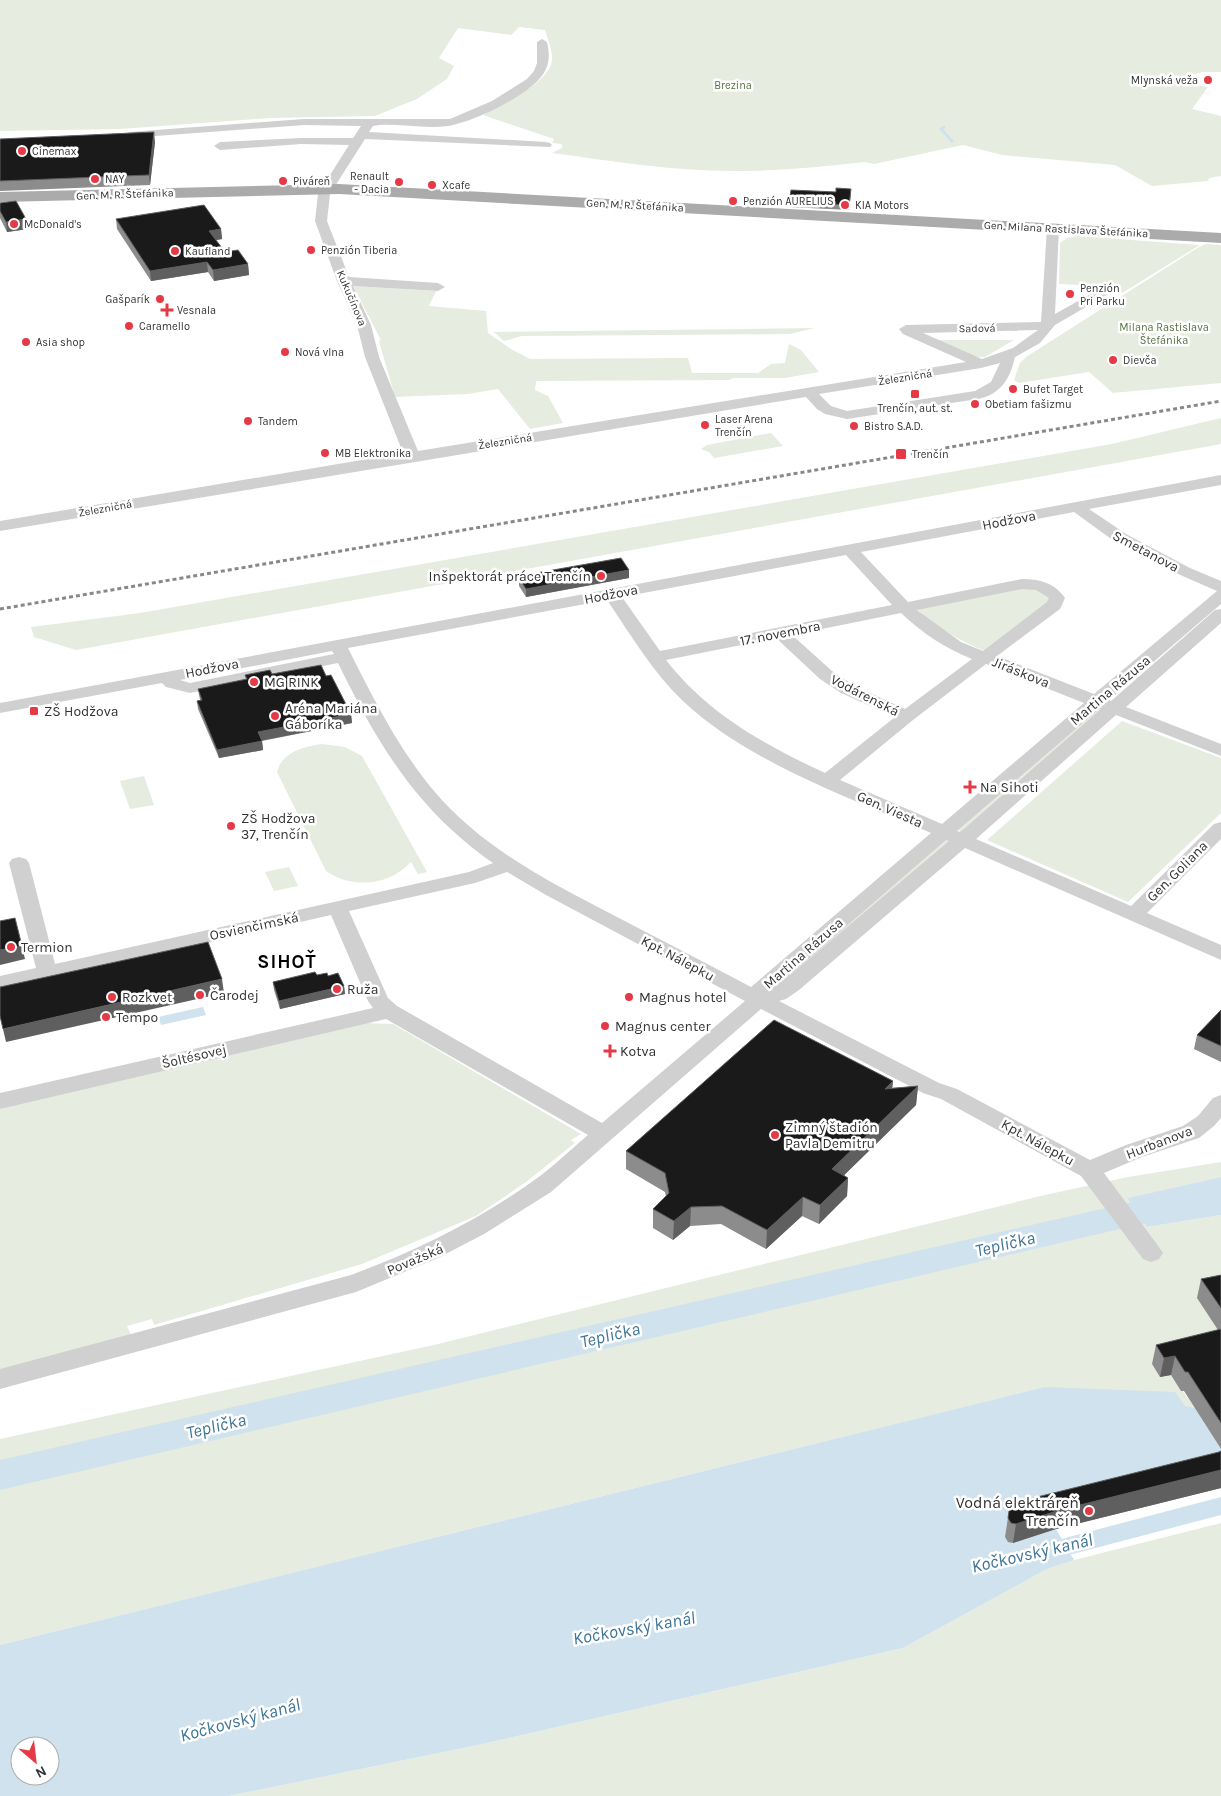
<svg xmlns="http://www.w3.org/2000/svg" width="1221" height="1796" font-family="Karla,sans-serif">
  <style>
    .green { fill: #e6ecdf }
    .water { fill: #cfe2ee; fill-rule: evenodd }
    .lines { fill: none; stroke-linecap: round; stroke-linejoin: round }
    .stream { stroke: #cfe2ee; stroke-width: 3 }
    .canal { fill: #cfe2ee; fill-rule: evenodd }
    .river { fill: #cfe2ee; fill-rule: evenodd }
    .minor { fill: #d0d0d0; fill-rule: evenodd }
    .major { fill: #ababab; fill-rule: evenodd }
    .rail { stroke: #888; stroke-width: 3; stroke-dasharray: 4 3; stroke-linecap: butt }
    .wall { fill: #8c8c8c }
    .shaded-wall { fill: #5f5f5f }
    .building { fill: #1a1a1a; stroke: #5f5f5f }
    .poi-dot { fill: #e63946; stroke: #fff; stroke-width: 2 }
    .labels { text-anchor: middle; stroke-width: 5; stroke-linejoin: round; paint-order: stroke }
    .far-poi-label { font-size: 11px; fill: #333; stroke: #fff; text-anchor: start }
    .far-park-label { font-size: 11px; fill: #56703f; stroke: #fff }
    .far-street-label { font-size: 11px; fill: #333; stroke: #fff }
    .street-label { font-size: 14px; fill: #333; stroke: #fff }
    .poi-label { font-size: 14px; fill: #333; stroke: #fff; text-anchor: start }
    .near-poi-label { font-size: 16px; fill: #333; stroke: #fff; text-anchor: end }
    .near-water-label { font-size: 18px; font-style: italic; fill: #3f7597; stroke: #fff }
    .district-label { font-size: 19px; font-weight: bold; letter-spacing: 1px; fill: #000; stroke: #fff }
  </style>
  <rect width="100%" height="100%" fill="#fff"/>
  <path class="green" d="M0,0H1221V72H1202L1189,76L1196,85L1208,87L1192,109L1221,116V176L1209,178L1208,181L1152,186L1115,165L1002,155L963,145L874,164L865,162C821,167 777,171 733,171C672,171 612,161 552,153L562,148V144L552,143L554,139L483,115C502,104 548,84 552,61C553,51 548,40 545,30L519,27L511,35L458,28L439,58L454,66L447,79L417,99L375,116L270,118L120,129L0,131Z
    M1077,236L1200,245L1122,293L1102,286L1059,284L1060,243L1067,238Z
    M1206,244L1221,245V383L1113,393L1089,372L1019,383L1014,380L1020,363L1026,357L1199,247Z
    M353,286L436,291L429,306L486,311L488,333L511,349L530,359L688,358L692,373H758L771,364L785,363L789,344L801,350L819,372L785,378H733L729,380L536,381L535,390L548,396L563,423L530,429L498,389L468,394L395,397L379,341L381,340Z
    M815,328L790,334L522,336L504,341L494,332Z
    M938,340H1014L985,357H975Z
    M1221,418V444L76,650L34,637L31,627L140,613L1112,444Z
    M771,433L783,446L714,458L709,452L701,449L707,445Z
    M1022,587L1045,591L1051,600L987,652C960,641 937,628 916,608Z
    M1098,709H1102L961,832L959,831V828Z
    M1122,721L1221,758V813L1128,902L987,840Z
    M322,744L345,747L362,756L427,872L418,874L411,862C389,886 352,889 326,871L277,772C282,752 303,747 322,744Z
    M144,776L154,805L130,809L120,781Z
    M945,840H949L952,844L777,986Z
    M289,867L298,886L274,891L265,872Z
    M363,1023L393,1024L581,1134L571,1140L575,1143L526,1182L476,1216L362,1264L154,1325L152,1319L127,1326L131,1335L0,1371V1108Z
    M1221,1162V1177L1127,1198L1147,1227L1221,1215V1333L1160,1377L1171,1375L1195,1408L1044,1387L0,1645V1439L438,1344L1045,1195L1128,1177Z
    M1221,1523V1796H229L478,1745L903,1648L1047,1569L1074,1560Z"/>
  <path class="water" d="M203,1007L206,1015L161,1025L158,1017Z
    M1221,1177V1215L1147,1227L1127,1198Z
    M1044,1387L1175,1392L1185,1406L1195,1408L1221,1449V1466L1013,1543L1056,1529L1074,1560L1047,1569L903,1648L478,1745L229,1796H0V1645ZM20,1746H50V1776H20Z"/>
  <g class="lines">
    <path class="stream" d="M944,127L941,129L952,141"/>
    <path class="canal" d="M1221,1497V1515L1046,1561L1038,1559L1035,1552L1038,1545L1046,1543Z"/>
    <path class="river" d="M1221,1185V1209L1137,1225L0,1490V1460L1137,1201Z"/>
    <path class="minor" d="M542,39L547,42C549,51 550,60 546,69C536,93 474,122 448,126C425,129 402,124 379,125L373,126L369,132L546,142L550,143L552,145L550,147L365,139L330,194L327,221L349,277L438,283L445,287L438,291L353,286L371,325L379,357L418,451L966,362L903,334L899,329L906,325L1041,322L1047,228L1053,224L1059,228L1055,314L1103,287L1108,286L1115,290L1055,325L1040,343L1015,357C1010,379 1001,394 978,399L847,419L825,414L817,409L806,397L0,531V521L403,453L365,357L357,325L337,281L315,221L318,194L349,145L301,144L220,150L214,146L220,142L301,138H353L361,126L304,125L129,138L123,135L129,132L304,119H450L492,101L527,79L534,71L537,63V42ZM1038,330L1013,348L982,359L923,333ZM1000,363L991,382L975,391L847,411L831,406L819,394L981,368Z
      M1221,475V485L1089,509L1126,534L1190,568L1221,581V604L1109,700L1111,701L1215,610L1221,609V623L1126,707L1221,744V756L1116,715L976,839L1131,906L1214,824L1221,822V839L1147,913L1221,945V960L965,848L799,990L786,999L779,1001L939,1083L957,1089L1090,1160L1126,1145L1183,1126L1198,1116L1213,1098L1221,1095V1118L1214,1126L1199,1138L1142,1157L1104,1173L1159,1247L1163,1253L1159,1259L1151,1262L1143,1259L1081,1176L941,1099L923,1093L761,1009L551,1192L484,1234L438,1258L356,1292L0,1389V1369L351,1275C415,1251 477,1221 533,1181C552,1168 570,1150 588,1135L386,1019L0,1109V1093L373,1008L368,1001L331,915L0,990V976L36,968L9,863L12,859L19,857L26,859L29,863L55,964L469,872L493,863C417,810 378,745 338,663L190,693L166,687L162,683L0,713V703ZM1074,512L1114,541L1178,574L1217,591L1094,694L997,656L1060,609L1065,598C1055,583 1040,579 1022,579L908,602L861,552ZM846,555L892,605L660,651L622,597ZM1022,589L1036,590L1049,598L1047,602L983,651L961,642L917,610ZM607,600C631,635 653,673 684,702C751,764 849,797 931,833L751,987C707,964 662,940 617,917C551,883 482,848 434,791C398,748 373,698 348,648ZM901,613C922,633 945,648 972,659L905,709L853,685L832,671L792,635ZM776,638L820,679L841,693L895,717L825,773C765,745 708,714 666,660ZM332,651L334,654L190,683L180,680ZM986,664L1084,703L942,824L840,780L913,720ZM1099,709H1101L965,828L960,832L957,831ZM946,840L949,841L782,982ZM507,872L546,895L745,1001L602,1123L397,1006L388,998L349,911L475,883Z"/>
    <path class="major" d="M339,184L1221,233V243L339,194L0,202V192Z"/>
    <path class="rail" d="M0,609L1221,401"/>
  </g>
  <path class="wall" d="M0,139L155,142L150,185L0,191Z
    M851,195L849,210L789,207V202Z
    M0,203L28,229L7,232L0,218Z
    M116,219L221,229L222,239L216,240L225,252L248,264L249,275L214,281L208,272L151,281L117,229Z
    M536,573L629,578L526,597L519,586V578L536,575Z
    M272,674L326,676L351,714L352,723L262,741L263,750L219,758L198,709L197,701L200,700L198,689L246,680L245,675Z
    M317,975L328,976L344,986L345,994L280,1009L274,990L273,982Z
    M1221,1010V1062L1194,1049L1197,1035Z
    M893,1081L892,1088L918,1086L916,1105L844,1175L848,1178L847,1196L819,1224L802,1216L766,1249L721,1224L690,1226L673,1240L653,1228V1209L666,1197L665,1192L626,1169V1151Z
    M1221,1275V1449L1184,1391H1181L1171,1375L1160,1377L1152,1364L1156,1345L1218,1330L1197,1298L1201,1279Z
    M1221,1451V1488L1056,1529L1013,1543L1008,1542L1005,1537L1009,1511L1219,1452Z"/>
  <path class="shaded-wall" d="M154,132L155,142L150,185L149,175Z
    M26,219L28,229L7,232L6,222Z
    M221,229L222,239L211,241L209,231Z
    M207,262L208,272L151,281L150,271Z
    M248,264L249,275L214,281L213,270Z
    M629,570V578L526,597V589Z
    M351,714L352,723L259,741L258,732Z
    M262,741L263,750L219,758L217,750Z
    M22,946L25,959L0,965V950Z
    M222,979L224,993L6,1042L3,1029Z
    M344,986L345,994L280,1009L279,1001Z
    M893,1081L891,1100L885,1089Z
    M918,1086L916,1105L831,1188L832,1169Z
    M848,1178L847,1196L819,1224L820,1205Z
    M803,1197L802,1216L766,1249L767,1230Z
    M691,1207L690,1226L673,1240L674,1221Z
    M1175,1356L1171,1375L1160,1377L1164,1358Z
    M1221,1470V1488L1056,1529L1013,1543L1016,1524L1060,1510Z"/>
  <path class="building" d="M154,132L149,175L0,181V139Z
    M836,188L851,189L849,205L789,202L791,190L836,192Z
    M16,201L26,219L6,222L0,211V203Z
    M204,205L221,229L209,231L225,252L238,250L248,264L213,270L207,262L150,271L116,219Z
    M621,558L629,570L526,589L519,578L538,575L536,573Z
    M321,665L326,676L331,675L351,714L258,732L262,741L217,750L197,701L202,700L198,689L247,679L245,675L270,670L272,674Z
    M15,918L22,946L0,950V921Z
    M208,942L222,979L3,1029L0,1016V987Z
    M315,972L317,975L327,973L328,976L338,973L344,986L279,1001L273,982Z
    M1221,1010V1046L1197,1035Z
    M774,1020L893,1081L885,1089L918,1086L832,1169L848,1178L820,1205L803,1197L767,1230L722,1206L691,1207L674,1221L653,1209L669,1193L665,1173L626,1151Z
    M1221,1275V1308L1201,1279Z
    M1221,1329V1423L1188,1372H1185L1175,1356L1164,1358L1156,1345Z
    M1221,1451V1470L1060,1510L1016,1524L1011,1523L1008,1518L1009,1511L1016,1504L1025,1500L1219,1452Z"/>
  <g class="poi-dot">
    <circle cx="1208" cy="80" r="5"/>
    <circle cx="22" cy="151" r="5"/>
    <circle cx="95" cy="179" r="5"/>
    <circle cx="283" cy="181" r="5"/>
    <circle cx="399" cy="182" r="5"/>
    <circle cx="432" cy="185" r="5"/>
    <circle cx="733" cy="201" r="5"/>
    <circle cx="845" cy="205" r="5"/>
    <circle cx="14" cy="224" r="5"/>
    <circle cx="311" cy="250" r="5"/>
    <circle cx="175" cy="251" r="5"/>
    <circle cx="1070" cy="294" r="5"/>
    <circle cx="160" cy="299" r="5"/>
    <path d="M164.5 302.5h5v5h5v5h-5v5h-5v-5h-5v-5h5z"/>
    <circle cx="129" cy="326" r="5"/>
    <circle cx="26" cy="342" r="5"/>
    <circle cx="285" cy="352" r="5"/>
    <circle cx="1113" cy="360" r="5"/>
    <circle cx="1013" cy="389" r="5"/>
    <rect x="910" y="389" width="10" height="10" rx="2.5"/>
    <circle cx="975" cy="404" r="5"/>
    <circle cx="248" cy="421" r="5"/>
    <circle cx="705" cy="425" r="5"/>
    <circle cx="854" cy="426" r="5"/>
    <circle cx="325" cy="453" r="5"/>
    <rect x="895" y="448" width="12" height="12" rx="2.5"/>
    <circle cx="601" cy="576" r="5"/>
    <circle cx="254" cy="682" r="5"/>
    <rect x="29" y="706" width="10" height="10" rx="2.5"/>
    <circle cx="275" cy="716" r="5"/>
    <path d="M967.5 779.5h5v5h5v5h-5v5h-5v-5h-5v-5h5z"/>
    <circle cx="231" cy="826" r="5"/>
    <circle cx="11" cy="947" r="5"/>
    <circle cx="337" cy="989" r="5"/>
    <circle cx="200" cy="995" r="5"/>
    <circle cx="112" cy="997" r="5"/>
    <circle cx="629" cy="997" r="5"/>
    <circle cx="106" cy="1017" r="5"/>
    <circle cx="605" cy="1026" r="5"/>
    <path d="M607.5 1043.5h5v5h5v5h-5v5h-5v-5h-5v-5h5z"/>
    <circle cx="775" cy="1135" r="5"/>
    <circle cx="1089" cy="1511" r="5"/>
  </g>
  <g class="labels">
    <g class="far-poi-label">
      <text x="1198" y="84" text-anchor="end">Mlynská veža</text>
      <text x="32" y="155">Cinemax</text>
      <text x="389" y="180" text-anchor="end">Renault<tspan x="389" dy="13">- Dacia</tspan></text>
      <text x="105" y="183">NAY</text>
      <text x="293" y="185">Piváreň</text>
      <text x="442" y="189">Xcafe</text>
      <text x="743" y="205">Penzión AURELIUS</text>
      <text x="855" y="209">KIA Motors</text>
      <text x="24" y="228">McDonald's</text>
      <text x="321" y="254">Penzión Tiberia</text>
      <text x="185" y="255">Kaufland</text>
      <text x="1080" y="292">Penzión<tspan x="1080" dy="13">Pri Parku</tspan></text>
      <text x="150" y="303" text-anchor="end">Gašparík</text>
      <text x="177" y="314">Vesnala</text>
      <text x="139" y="330">Caramello</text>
      <text x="36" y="346">Asia shop</text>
      <text x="295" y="356">Nová vlna</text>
      <text x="1123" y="364">Dievča</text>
      <text x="1023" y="393">Bufet Target</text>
      <text x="985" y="408">Obetiam fašizmu</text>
      <text x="915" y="412" text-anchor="middle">Trenčín, aut. st.</text>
      <text x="715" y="423">Laser Arena<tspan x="715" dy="13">Trenčín</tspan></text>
      <text x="258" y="425">Tandem</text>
      <text x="864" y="430">Bistro S.A.D.</text>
      <text x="335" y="457">MB Elektronika</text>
      <text x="912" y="458">Trenčín</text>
    </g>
    <g class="far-park-label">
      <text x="733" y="89">Brezina</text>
      <text x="1164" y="331">Milana Rastislava<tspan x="1164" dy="13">Štefánika</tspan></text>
    </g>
    <g class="far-street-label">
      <text transform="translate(125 194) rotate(-2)" y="4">Gen. M. R. Štefánika</text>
      <text transform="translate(635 205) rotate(3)" y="4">Gen. M. R. Štefánika</text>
      <text transform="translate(1066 229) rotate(3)" y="4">Gen. Milana Rastislava Štefánika</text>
      <text transform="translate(352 298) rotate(67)" y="4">Kukučínova</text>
      <text transform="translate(977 328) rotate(-1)" y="4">Sadová</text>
      <text transform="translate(905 377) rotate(-9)" y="4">Železničná</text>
      <text transform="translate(505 441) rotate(-9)" y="4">Železničná</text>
      <text transform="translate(105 508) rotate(-10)" y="4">Železničná</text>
    </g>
    <g class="street-label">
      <text transform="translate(1009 520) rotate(-11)" y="5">Hodžova</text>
      <text transform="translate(1146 551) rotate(28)" y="5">Smetanova</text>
      <text transform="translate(611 594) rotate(-11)" y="5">Hodžova</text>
      <text transform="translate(780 633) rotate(-11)" y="5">17. novembra</text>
      <text transform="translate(212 668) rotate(-11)" y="5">Hodžova</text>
      <text transform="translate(1021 672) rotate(22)" y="5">Jiráskova</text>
      <text transform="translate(1110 690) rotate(-40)" y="5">Martina Rázusa</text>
      <text transform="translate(865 695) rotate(27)" y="5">Vodárenská</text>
      <text transform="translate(890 809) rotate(24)" y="5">Gen. Viesta</text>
      <text transform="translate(1177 871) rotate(-45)" y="5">Gen. Goliana</text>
      <text transform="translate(254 926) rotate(-12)" y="5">Osvienčimská</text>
      <text transform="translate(803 953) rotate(-41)" y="5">Martina Rázusa</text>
      <text transform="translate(678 958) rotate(28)" y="5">Kpt. Nálepku</text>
      <text transform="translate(194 1056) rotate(-13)" y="5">Šoltésovej</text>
      <text transform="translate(1038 1142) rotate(29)" y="5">Kpt. Nálepku</text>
      <text transform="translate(1159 1142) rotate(-21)" y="5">Hurbanova</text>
      <text transform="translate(415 1259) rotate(-23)" y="5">Považská</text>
    </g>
    <g class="poi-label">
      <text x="591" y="581" text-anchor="end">Inšpektorát práce Trenčín</text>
      <text x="264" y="687">MG RINK</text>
      <text x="285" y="713">Aréna Mariána<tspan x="285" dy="16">Gáboríka</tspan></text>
      <text x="44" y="716">ZŠ Hodžova</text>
      <text x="980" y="792">Na Sihoti</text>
      <text x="241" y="823">ZŠ Hodžova<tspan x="241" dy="16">37, Trenčín</tspan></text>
      <text x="21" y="952">Termion</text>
      <text x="347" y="994">Ruža</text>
      <text x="210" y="1000">Čarodej</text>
      <text x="122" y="1002">Rozkvet</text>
      <text x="639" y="1002">Magnus hotel</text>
      <text x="116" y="1022">Tempo</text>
      <text x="615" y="1031">Magnus center</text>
      <text x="620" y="1056">Kotva</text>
      <text x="785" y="1132">Zimný štadión<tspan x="785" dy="16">Pavla Demitru</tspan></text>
    </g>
    <g class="near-poi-label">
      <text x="1079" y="1508">Vodná elektráreň<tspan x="1079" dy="18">Trenčín</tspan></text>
    </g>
    <g class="near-water-label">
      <text transform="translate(1005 1244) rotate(-13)" y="6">Teplička</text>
      <text transform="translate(610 1335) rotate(-13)" y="6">Teplička</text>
      <text transform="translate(216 1426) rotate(-13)" y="6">Teplička</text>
      <text transform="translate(1032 1553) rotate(-13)" y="6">Kočkovský kanál</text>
      <text transform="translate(634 1628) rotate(-10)" y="6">Kočkovský kanál</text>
      <text transform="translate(240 1720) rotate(-15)" y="6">Kočkovský kanál</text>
    </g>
    <g class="district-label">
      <text x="287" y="968">SIHOŤ</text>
    </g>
  </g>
  <g transform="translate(35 1761) rotate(152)"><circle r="24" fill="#ffffff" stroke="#adadad"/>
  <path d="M0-4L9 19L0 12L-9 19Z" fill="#e63946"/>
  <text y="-8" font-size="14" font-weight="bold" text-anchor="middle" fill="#333333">N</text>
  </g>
</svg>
